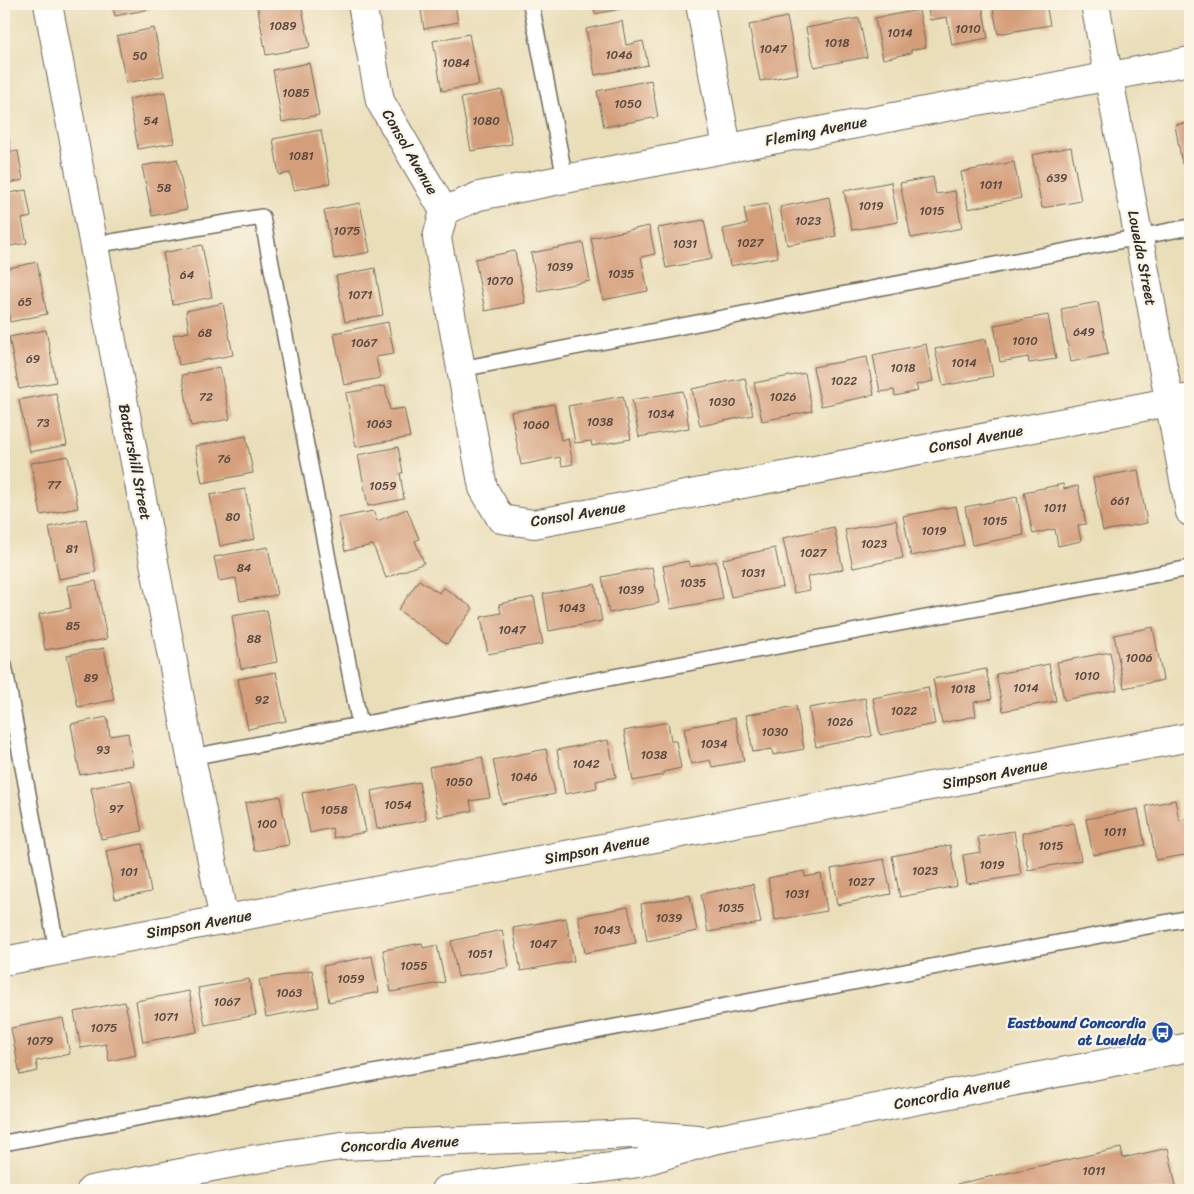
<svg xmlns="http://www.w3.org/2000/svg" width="1194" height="1194" font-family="Sriracha,sans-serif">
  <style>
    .building { fill: #d49e7a }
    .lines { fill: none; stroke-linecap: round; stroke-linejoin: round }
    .lane-casing { stroke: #6e6a5d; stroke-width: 18 }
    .street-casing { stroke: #6e6a5d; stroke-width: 30 }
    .secondary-casing { stroke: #6e6a5d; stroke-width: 30 }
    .lane { stroke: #fff; stroke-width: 15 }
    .street { stroke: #fff; stroke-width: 28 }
    .secondary { stroke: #fff; stroke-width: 28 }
    .labels { text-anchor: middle; stroke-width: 4.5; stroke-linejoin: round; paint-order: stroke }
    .number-label { font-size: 12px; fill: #55483f }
    .street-label { font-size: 15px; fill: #2b2b2b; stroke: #fcf5e5 }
    .transit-label { font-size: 15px; font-weight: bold; fill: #164399; stroke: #fcf5e5; text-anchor: end }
  </style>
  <rect width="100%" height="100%" fill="#fcf5e5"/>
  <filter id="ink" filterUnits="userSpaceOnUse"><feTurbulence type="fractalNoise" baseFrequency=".02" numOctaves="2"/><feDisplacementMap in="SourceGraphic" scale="10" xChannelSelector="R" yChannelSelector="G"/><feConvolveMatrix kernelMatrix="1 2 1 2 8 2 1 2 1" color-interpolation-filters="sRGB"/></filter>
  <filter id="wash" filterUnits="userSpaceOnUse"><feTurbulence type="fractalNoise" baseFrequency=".0096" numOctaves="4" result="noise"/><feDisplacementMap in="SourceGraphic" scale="20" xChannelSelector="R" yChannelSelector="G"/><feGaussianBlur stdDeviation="1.12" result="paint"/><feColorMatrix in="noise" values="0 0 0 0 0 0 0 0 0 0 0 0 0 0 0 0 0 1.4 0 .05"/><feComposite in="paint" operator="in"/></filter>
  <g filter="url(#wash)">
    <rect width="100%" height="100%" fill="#eadeb9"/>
    <g id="blocks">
      <path class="building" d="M112,4H149L150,9L115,16Z
        M257,4H301L310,47L266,55Z
        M420,4H455L458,22L424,29Z
        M594,4H634L635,6L595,14Z
        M927,4H982L988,38L952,45L947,17L930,20Z
        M992,4H1046L1050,25L998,34Z
        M919,10L926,47L911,50V53L883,59L875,18Z
        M787,17L798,74L760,81L749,25Z
        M859,18L867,57L814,67L806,28Z
        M622,21L626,45L643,41L648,65L595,75L586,29Z
        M154,28L164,76L126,83L117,36Z
        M469,34L479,85L442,91L433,41Z
        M309,63L319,115L282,122L273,70Z
        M651,80L658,117L604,127L597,91Z
        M4,86L10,111L4,112Z
        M502,90L512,144L471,151L461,98Z
        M165,92L174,143L138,149L129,99Z
        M1190,122V162L1182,164L1175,125Z
        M321,130L330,183L294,190L290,173L279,175L273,139Z
        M4,131H7L11,152L18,151L23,180L4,184Z
        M1071,147L1081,201L1042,208L1032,155Z
        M177,159L187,209L152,216L142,166Z
        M1014,162L1021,198L968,209L961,172Z
        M933,177L936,194L955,191L962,228L911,238L900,183Z
        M891,182L898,222L852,230L844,191Z
        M26,190L31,217L22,219L27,243L4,247V194Z
        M829,197L836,236L787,245L780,207Z
        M360,203L370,252L334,259L324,210Z
        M768,204L778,257L730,266L723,229L747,224L744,208Z
        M704,220L712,259L666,268L658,228Z
        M649,226L655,254L641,257L648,291L603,300L591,238Z
        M583,243L590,281L538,291L531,253Z
        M202,245L212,297L173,305L163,253Z
        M515,251L525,303L485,311L475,259Z
        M37,262L47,314L10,322L4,290V269Z
        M375,268L383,315L345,322L336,276Z
        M1098,302L1108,354L1071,362L1061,309Z
        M223,303L233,355L179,365L173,335L189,332L186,311Z
        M1048,315L1056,359L1029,363L1028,357L1000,362L994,325Z
        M388,322L394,354L376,357L380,378L344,385L334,333Z
        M46,330L56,382L19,389L9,337Z
        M986,339L993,376L943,386L935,349Z
        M926,344L933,381L916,385L918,391L895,396L894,390L880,392L873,355Z
        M867,357L874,395L821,406L813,367Z
        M220,367L230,419L191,426L182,375Z
        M805,373L812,411L762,421L754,383Z
        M745,378L753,415L700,426L692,389Z
        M385,386L390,410L404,408L410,437L356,447L346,393Z
        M683,391L689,428L639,437L632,400Z
        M56,393L67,445L30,452L19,400Z
        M623,396L631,439L592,446L591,441L575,443L568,406Z
        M554,404L561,440L568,438L573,464L562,466L560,457L521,465L511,412Z
        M246,436L253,473L202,483L195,446Z
        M398,447L403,473H400L404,499L368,506L358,455Z
        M68,456L78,508L41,515L31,463Z
        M1138,470L1147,523L1103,531L1093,478Z
        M1063,484L1064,489L1078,486L1086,524L1078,525L1081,541L1058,546L1055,529L1033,534L1024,492Z
        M245,489L255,539L220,546L210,495Z
        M1017,497L1024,535L972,545L965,507Z
        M956,506L964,545L911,556L903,516Z
        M407,509L419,539L415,541L424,563L386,578L373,545L345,551L338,518L373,511L377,521Z
        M86,519L96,572L59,579L49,527Z
        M896,520L903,558L853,568L845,530Z
        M834,527L843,569L807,577L810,590L794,593L783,538Z
        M268,547L277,595L240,601L236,578L219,581L214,557Z
        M775,548L783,587L731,597L723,559Z
        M689,561L690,567L716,561L723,599L671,609L663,566Z
        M652,567L659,603L609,613L602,577Z
        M419,580L439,593L443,587L473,608L447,644L398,610Z
        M96,581L107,639L45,650L39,614L71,608L67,586Z
        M595,584L602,621L549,631L543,594Z
        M534,597L543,644L488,654L481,617L501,613L499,604Z
        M267,610L277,662L241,669L232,616Z
        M1153,627L1163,680L1124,688L1114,635Z
        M104,648L114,700L78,707L67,655Z
        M1110,652L1117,690L1064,700L1057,662Z
        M1049,664L1056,701L1003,711L996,674Z
        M986,669L992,699L974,702L976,716L942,723L933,679Z
        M276,672L286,721L248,729L238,679Z
        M928,687L935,724L880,735L873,698Z
        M865,698L872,736L816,747L809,708Z
        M796,706L804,749L773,755L772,749L753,752L746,715Z
        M107,717L110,736L128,733L133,765L80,775L71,724Z
        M735,718L744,761L712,767L710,760L691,764L684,728Z
        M668,722L671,741H676L681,768L663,772V775L633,781L624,731Z
        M608,740L616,777L596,781L597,788L565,794L557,750Z
        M546,749L555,794L502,804L493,760Z
        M482,757L490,798L470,801L472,811L438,817L429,767Z
        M131,780L142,831L101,839L91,788Z
        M356,782L366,832L334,838L332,828L310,833L302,793Z
        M419,782L426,820L377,829L371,791Z
        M280,796L289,845L254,851L245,803Z
        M1175,800L1179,820L1190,818V854L1156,860L1146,806Z
        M1138,809L1145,845L1093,855L1086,819Z
        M1074,823L1081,860L1028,870L1022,833Z
        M1014,831L1021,875L967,884L963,855L981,852L978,837Z
        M142,844L151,892L115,899L106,851Z
        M950,845L957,886L900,897L892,856Z
        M884,859L891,894L837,905L831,869Z
        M804,871L805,877L821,874L827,911L775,920L768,878Z
        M753,884L761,923L708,932L701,894Z
        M690,895L697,931L647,941L641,904Z
        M628,907L636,943L585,953L578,916Z
        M566,918L574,961L521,971L513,928Z
        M502,930L509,967L458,977L451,941Z
        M422,943L423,948L437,945L445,982L391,992L383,950Z
        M372,956L379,992L329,1002L323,966Z
        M312,970L319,1007L266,1017L259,980Z
        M249,979L256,1015L205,1025L198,988Z
        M189,991L197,1032L143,1042L136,1001Z
        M125,1002L136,1055L109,1061L106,1044L81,1048L74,1012Z
        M63,1018L70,1054L36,1061L38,1071L20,1075L11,1028Z
        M1121,1148L1123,1158L1168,1148L1177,1190H958L957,1184Z"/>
    </g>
  </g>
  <g filter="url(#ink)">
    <use href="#blocks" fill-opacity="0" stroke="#6e6a5d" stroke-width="1"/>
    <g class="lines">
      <defs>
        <path id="lane" d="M531,4L565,179
          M94,245L262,217L360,725
          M461,369L1190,227
          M4,665L57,950
          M191,757L1190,568
          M4,1143L1190,918"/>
        <path id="street" d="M48,4L191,757L224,920
          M362,4L380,101L444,211L437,238L483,488L501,519L534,524L1190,398
          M700,4L727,147
          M1095,4L1190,512
          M444,211L479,196L565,179L1190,61
          M4,961L1190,737"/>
        <path id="secondary" d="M91,1190L249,1160L341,1146L634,1134L698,1139
          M445,1190L639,1163L713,1140L1190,1047"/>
      </defs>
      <use href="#lane" class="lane-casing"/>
      <use href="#street" class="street-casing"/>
      <use href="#secondary" class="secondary-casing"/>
      <use href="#lane" class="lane"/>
      <use href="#street" class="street"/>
      <use href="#secondary" class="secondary"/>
    </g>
  </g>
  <defs>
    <symbol id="bus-disc" viewBox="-11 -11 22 22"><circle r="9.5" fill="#1a4fb4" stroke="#fcf5e5"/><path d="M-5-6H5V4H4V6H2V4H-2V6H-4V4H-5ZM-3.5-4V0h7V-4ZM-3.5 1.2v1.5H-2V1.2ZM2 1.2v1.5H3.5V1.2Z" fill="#fff"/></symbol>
  </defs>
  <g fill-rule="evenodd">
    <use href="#bus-disc" x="1150" y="1020" width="25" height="25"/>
  </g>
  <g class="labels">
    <g class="number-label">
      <text x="283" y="30">1089</text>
      <text x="968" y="33">1010</text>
      <text x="900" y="37">1014</text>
      <text x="837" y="47">1018</text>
      <text x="773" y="53">1047</text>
      <text x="619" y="59">1046</text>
      <text x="140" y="60">50</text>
      <text x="456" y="67">1084</text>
      <text x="296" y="97">1085</text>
      <text x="628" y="108">1050</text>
      <text x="151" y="125">54</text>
      <text x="486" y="125">1080</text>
      <text x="301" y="160">1081</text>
      <text x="1057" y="182">639</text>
      <text x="991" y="189">1011</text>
      <text x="164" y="192">58</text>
      <text x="871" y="210">1019</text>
      <text x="932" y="215">1015</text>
      <text x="808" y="225">1023</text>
      <text x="347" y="235">1075</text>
      <text x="750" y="247">1027</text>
      <text x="685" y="248">1031</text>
      <text x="560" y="271">1039</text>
      <text x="621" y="278">1035</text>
      <text x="187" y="279">64</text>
      <text x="500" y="285">1070</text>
      <text x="360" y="299">1071</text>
      <text x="25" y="306">65</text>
      <text x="1084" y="336">649</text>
      <text x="205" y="337">68</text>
      <text x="1025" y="345">1010</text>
      <text x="364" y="347">1067</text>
      <text x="33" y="363">69</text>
      <text x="964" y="367">1014</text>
      <text x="903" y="372">1018</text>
      <text x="844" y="385">1022</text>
      <text x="206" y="401">72</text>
      <text x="783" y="401">1026</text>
      <text x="722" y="406">1030</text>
      <text x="661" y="418">1034</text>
      <text x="600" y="426">1038</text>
      <text x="43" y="427">73</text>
      <text x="379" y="428">1063</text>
      <text x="536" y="429">1060</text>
      <text x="224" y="463">76</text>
      <text x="54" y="489">77</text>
      <text x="383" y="490">1059</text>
      <text x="1120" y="505">661</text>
      <text x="1055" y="512">1011</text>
      <text x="233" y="521">80</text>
      <text x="995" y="525">1015</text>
      <text x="934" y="535">1019</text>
      <text x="874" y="548">1023</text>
      <text x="72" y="553">81</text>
      <text x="813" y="557">1027</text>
      <text x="244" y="572">84</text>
      <text x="753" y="577">1031</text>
      <text x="693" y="587">1035</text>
      <text x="631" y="594">1039</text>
      <text x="572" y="612">1043</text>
      <text x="73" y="630">85</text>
      <text x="512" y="634">1047</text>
      <text x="254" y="643">88</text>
      <text x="1139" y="662">1006</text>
      <text x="1087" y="680">1010</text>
      <text x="91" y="682">89</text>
      <text x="1026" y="692">1014</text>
      <text x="963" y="693">1018</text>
      <text x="262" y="704">92</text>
      <text x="904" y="715">1022</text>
      <text x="840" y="726">1026</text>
      <text x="775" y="736">1030</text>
      <text x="714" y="748">1034</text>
      <text x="103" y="754">93</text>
      <text x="654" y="759">1038</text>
      <text x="586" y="768">1042</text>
      <text x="524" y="781">1046</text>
      <text x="459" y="786">1050</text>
      <text x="398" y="809">1054</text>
      <text x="116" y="813">97</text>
      <text x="334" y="814">1058</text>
      <text x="267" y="828">100</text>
      <text x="1115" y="836">1011</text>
      <text x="1051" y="850">1015</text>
      <text x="992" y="869">1019</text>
      <text x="925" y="875">1023</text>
      <text x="129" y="876">101</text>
      <text x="861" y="886">1027</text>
      <text x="797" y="898">1031</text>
      <text x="731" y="912">1035</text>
      <text x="669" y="922">1039</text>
      <text x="607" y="934">1043</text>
      <text x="543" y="948">1047</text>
      <text x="480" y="958">1051</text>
      <text x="414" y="970">1055</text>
      <text x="351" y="983">1059</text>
      <text x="289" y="997">1063</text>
      <text x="227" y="1006">1067</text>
      <text x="166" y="1021">1071</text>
      <text x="104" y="1032">1075</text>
      <text x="40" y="1045">1079</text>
      <text x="1094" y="1175">1011</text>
    </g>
    <g class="street-label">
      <text transform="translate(816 131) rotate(-11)" y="5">Fleming Avenue</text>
      <text transform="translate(410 152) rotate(60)" y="5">Consol Avenue</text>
      <text transform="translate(1142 258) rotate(79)" y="5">Louelda Street</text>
      <text transform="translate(976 439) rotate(-11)" y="5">Consol Avenue</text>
      <text transform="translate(135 462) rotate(79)" y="5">Battershill Street</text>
      <text transform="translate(578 514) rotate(-9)" y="5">Consol Avenue</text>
      <text transform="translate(995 774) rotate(-11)" y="5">Simpson Avenue</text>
      <text transform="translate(597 849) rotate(-11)" y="5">Simpson Avenue</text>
      <text transform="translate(199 924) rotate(-10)" y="5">Simpson Avenue</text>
      <text transform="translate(952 1093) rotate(-11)" y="5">Concordia Avenue</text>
      <text transform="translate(400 1144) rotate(-3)" y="5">Concordia Avenue</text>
    </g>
    <g class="transit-label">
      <text x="1146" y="1028">Eastbound Concordia<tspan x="1146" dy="17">at Louelda</tspan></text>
    </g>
  </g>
  <rect width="1194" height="1194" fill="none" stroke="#fcf5e5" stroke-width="20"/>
</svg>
